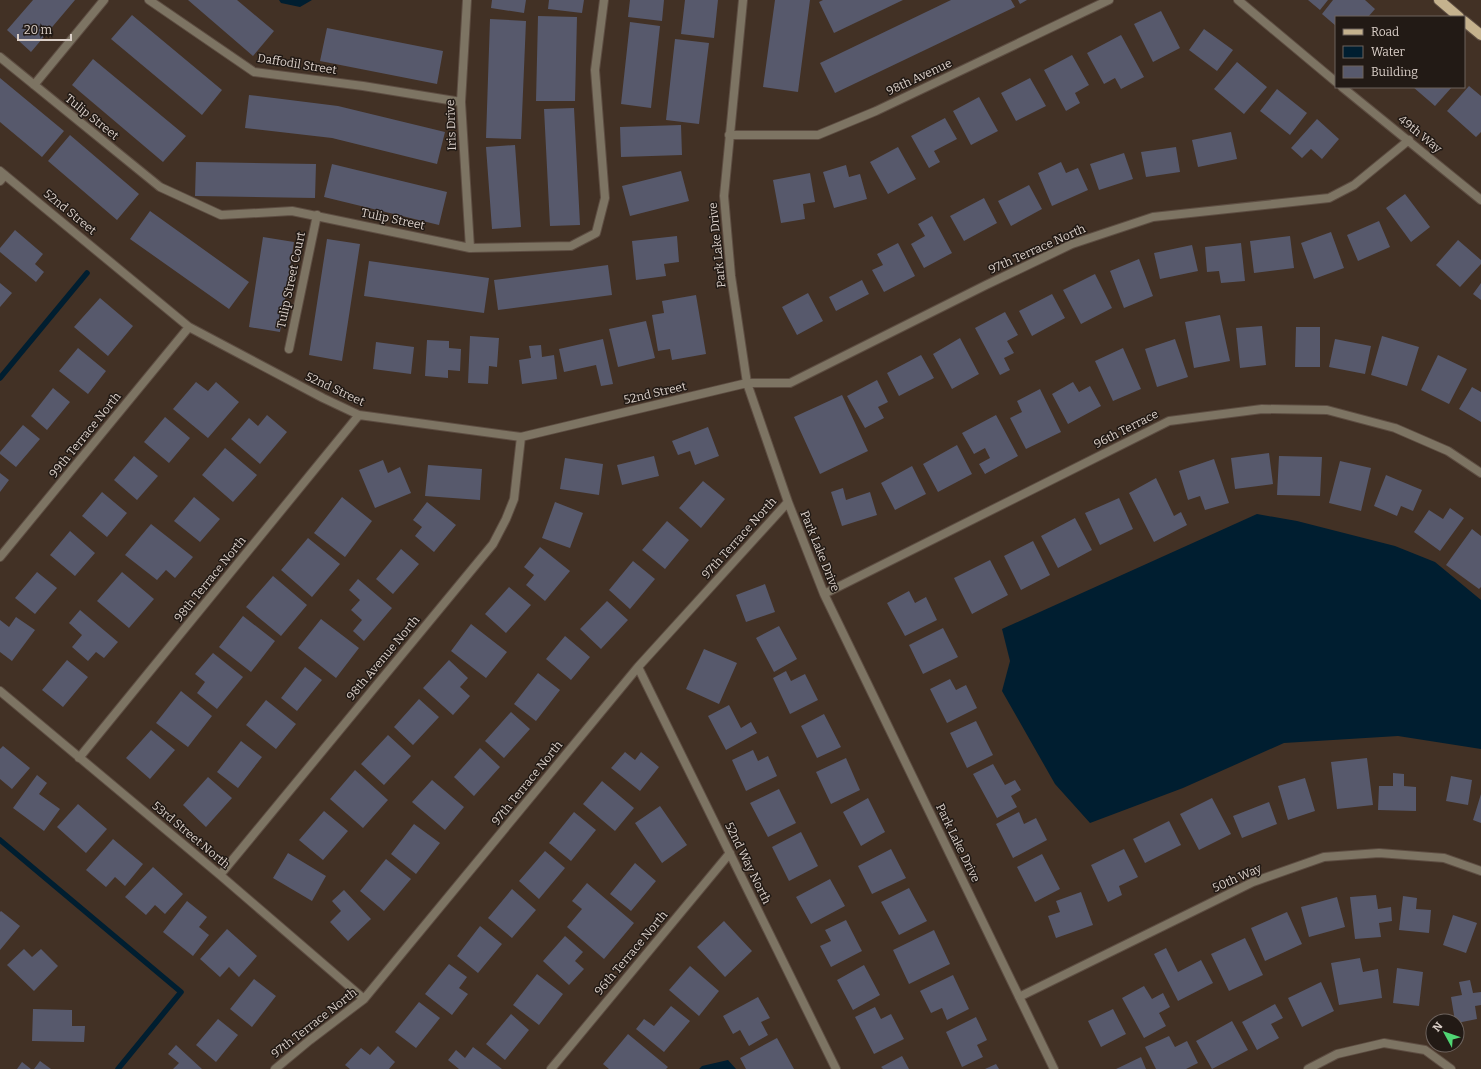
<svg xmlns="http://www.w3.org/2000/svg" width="1481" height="1069" font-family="Bitter,serif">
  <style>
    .water { fill: #001e30 }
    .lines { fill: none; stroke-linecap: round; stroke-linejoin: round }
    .stream { stroke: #001e30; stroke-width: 5.5 }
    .building { fill: #57596c }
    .street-casing { stroke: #5d4d42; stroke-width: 10 }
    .primary-casing { stroke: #5d4d42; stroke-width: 12 }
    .street { stroke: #7d7463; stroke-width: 8 }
    .primary { stroke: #c5b28e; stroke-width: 10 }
    .labels { text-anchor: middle; stroke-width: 3; stroke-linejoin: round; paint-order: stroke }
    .street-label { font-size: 12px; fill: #dacfc8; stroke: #221a15 }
  </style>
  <rect width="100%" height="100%" fill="#423125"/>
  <path class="water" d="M279,0H312L300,7L281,3Z
    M1257,514L1297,521L1395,546L1435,562L1481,600V749L1398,736L1284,743L1183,788L1090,823L1055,784L1002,691L1010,661L1002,629Z
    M728,1060L736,1069H699L702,1066Z"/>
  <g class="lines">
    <path class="stream" d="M0,378L87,273
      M0,840L181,992L118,1069"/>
  </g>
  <path class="building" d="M33,0H75L31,52L7,30Z
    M188,0H237L274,31L253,56Z
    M492,0H526L524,13L491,8Z
    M549,0H584L582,13L548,9Z
    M630,0H664L662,21L628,17Z
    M685,0H718L714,38L681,34Z
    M775,0H810L798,92L763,87Z
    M823,0H903L834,33L819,2Z
    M951,0H1011L1015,7L835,93L820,63Z
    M1018,0H1027L1020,4Z
    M1308,0H1328L1320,10Z
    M1333,0H1365L1375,9L1368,17H1336V26L1322,14Z
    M1161,11L1180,48L1153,62L1134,24Z
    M132,15L222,90L202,115L111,39Z
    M538,16L577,17L575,101H536Z
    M490,19L526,21L521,139L486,138Z
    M630,22L660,26L651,108L621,104Z
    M327,28L443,51L437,84L320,61Z
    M1204,29L1233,50L1217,71L1189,50Z
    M1121,35L1144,77L1121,89L1115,78L1104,84L1087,53Z
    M675,39L709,43L699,124L666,120Z
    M1072,55L1089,85L1075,93L1080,103L1066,111L1044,70Z
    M93,59L186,136L163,162L72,85Z
    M1237,62L1267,87L1244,114L1214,89Z
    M0,78L64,131L42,157L0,122Z
    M1030,78L1046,106L1016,121L1001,93Z
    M1469,86L1481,96V132L1476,137L1447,111Z
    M1413,87H1452L1435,106Z
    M1277,89L1307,113L1290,135L1260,111Z
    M249,95L338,106L445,132L437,164L332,138L245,128Z
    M979,97L998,131L971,145L953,111Z
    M574,108L580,225L550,226L544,109Z
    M945,118L957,139L934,151L940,162L929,168L911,136Z
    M1317,119L1339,139L1322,159L1311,149L1302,158L1291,148Z
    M681,125L682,155L621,157L620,127Z
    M1231,132L1237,159L1198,167L1192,140Z
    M70,135L139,194L117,220L48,161Z
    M515,145L521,227L492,229L486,147Z
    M898,147L916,179L888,194L870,162Z
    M1176,147L1180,172L1146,177L1141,152Z
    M1124,153L1133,179L1099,190L1090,164Z
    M196,162L316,164L315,198L195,196Z
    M1061,162L1066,173L1078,168L1088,190L1052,206L1038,173Z
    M332,164L447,192L439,225L324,197Z
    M846,165L849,177L860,174L867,199L834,208L823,172Z
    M681,171L689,201L630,216L622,186Z
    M810,173L815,202L803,204L805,219L781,223L773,180Z
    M1029,185L1042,209L1011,226L998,201Z
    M1405,194L1430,227L1411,242L1386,208Z
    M984,198L997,223L964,241L950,216Z
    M150,211L249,282L229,309L130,239Z
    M932,216L952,253L924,268L911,244L925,236L918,224Z
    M1379,221L1390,247L1358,261L1347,235Z
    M15,230L43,254L35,264L44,272L36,282L0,252V248Z
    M1331,232L1344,268L1314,279L1301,243Z
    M677,236L679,262L664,264L666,276L636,280L632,241Z
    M1290,236L1294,268L1254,273L1250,241Z
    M263,237L294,242L280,332L249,327Z
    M327,239L360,244L342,361L309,355Z
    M1458,240L1481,260V264L1460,287L1436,265Z
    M898,243L915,276L884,292L872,270L883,265L877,254Z
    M1241,243L1245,281L1221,283L1219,271L1207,272L1205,247Z
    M1192,245L1198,271L1160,279L1154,253Z
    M1139,259L1153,296L1124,308L1110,271Z
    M369,261L489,278L484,313L364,296Z
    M608,265L612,295L498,310L494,280Z
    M1095,274L1112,308L1081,324L1063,290Z
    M862,280L869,294L836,311L829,297Z
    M0,283L12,293L0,307Z
    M1481,283V300L1473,294Z
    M808,293L823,321L797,335L782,307Z
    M1052,294L1065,318L1032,336L1019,311Z
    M696,295L706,354L672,360L670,349L658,351L652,315L664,313L662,301Z
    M100,298L133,326L108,356L74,327Z
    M1005,312L1018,335L1007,341L1014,353L1004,358L1010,370L1000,375L975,328Z
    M1220,315L1230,361L1194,368L1185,322Z
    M646,321L655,358L618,367L609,329Z
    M1262,326L1266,365L1240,368L1236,328Z
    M1296,327H1320V367H1295Z
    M470,336L499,338L497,367L489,366L488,384L468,383Z
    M1382,336L1419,347L1407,386L1371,375Z
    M960,338L979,374L952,389L933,354Z
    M603,339L613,384L601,386L596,365L564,372L559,349Z
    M1175,339L1188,377L1157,387L1145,349Z
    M1335,339L1371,346L1365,374L1329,367Z
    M427,340L449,341V348L461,349L460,371L448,370V378L425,376Z
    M376,342L414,347L411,374L373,369Z
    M541,345L542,357L554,355L557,379L522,384L519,360L531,358L529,346Z
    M78,348L106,371L88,394L59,371Z
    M1123,348L1141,389L1113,401L1095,361Z
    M921,355L934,378L899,396L887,373Z
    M1438,355L1467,369L1449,404L1421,390Z
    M877,380L888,402L878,407L884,418L865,428L847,396Z
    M196,382L208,391L216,382L239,402L208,438L173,409Z
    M1073,382L1079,392L1090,386L1101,406L1068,424L1052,394Z
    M1472,387L1481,392V422L1459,409Z
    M53,388L70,402L47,430L31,416Z
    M1040,389L1061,432L1026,449L1010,418L1022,412L1017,401Z
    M842,395L868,451L820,474L794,417Z
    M267,415L287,432L260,464L231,439L249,418L258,426Z
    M996,415L1018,456L985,474L979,464L990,458L985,448L974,454L962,433Z
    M165,417L190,438L169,463L144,442Z
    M23,425L40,439L16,467L0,454V452Z
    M708,427L719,456L695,465L690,451L678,455L672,441Z
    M957,445L972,474L938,492L923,464Z
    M225,448L257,475L233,502L202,475Z
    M1269,453L1273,484L1235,489L1231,458Z
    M134,456L158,476L137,500L114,480Z
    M654,456L659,476L622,485L617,465Z
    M1279,456L1322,457L1320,496L1277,495Z
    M565,458L603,464L599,495L560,489Z
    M1214,459L1229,503L1205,510L1200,496L1188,500L1179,471Z
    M383,460L388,473L400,467L411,493L375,508L359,470Z
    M1340,461L1371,468L1361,511L1329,503Z
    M428,465L482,469L480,500L425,496Z
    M912,466L926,494L895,510L881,483Z
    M0,473L9,480L0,492Z
    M1386,475L1422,490L1413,511L1401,506L1397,516L1374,506Z
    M1156,478L1174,516L1181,512L1187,525L1154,542L1129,493Z
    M703,481L725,499L701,528L679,508Z
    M843,488L846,500L870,492L877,515L842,526L831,492Z
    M102,492L127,513L107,537L82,516Z
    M194,497L220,519L200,542L174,521Z
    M342,497L372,521L345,557L314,533Z
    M1119,498L1133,529L1100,545L1085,513Z
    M427,502L456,525L434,552L415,536L422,527L413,520Z
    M555,502L583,513L570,548L542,538Z
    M1450,508L1464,518L1440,551L1414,532L1429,510L1443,519Z
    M1075,518L1092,550L1058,568L1041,536Z
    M667,521L689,540L665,569L642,550Z
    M151,524L193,557L175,578L166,570L157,580L125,555Z
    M1472,529L1481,536V587L1479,589L1446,565Z
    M70,531L95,553L75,576L50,555Z
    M308,538L340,564L312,597L281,570Z
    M1033,541L1050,575L1021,590L1004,556Z
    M540,547L570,571L545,601L526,585L534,575L524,567Z
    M401,549L419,564L393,594L376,579Z
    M990,560L1008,595L972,614L954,578Z
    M633,561L655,579L630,609L609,590Z
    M37,572L57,588L35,614L15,598Z
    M122,572L154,599L129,628L97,601Z
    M273,576L307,605L281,636L246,607Z
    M358,579L392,608L364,641L353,631L362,620L351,610L360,600L349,590Z
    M765,584L775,612L746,622L736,595Z
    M509,587L531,605L506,633L485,614Z
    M909,591L915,603L926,597L937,620L905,636L887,603Z
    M607,601L628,620L601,649L580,629Z
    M80,610L118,642L104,658L96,652L88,661L72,647L82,635L69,623Z
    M243,616L275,641L251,672L219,647Z
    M16,617L35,630L12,661L0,652V620L9,627Z
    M321,619L359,648L336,678L298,648Z
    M471,624L507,652L486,678L451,651Z
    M779,626L797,659L774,672L756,638Z
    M943,628L958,657L923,674L909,645Z
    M565,636L590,657L571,680L546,659Z
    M704,649L737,663L719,704L686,689Z
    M213,653L243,677L217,709L197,693L205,682L195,674Z
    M67,660L88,677L63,707L42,690Z
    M449,660L468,678L460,687L470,696L453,715L423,688Z
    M305,667L322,680L297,711L281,698Z
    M786,671L791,681L805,674L818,700L790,714L773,678Z
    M538,673L560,690L536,721L514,704Z
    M950,679L956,690L966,685L977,708L947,723L930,689Z
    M181,691L212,716L188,747L156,723Z
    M419,699L439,717L413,745L394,727Z
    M266,700L296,724L276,749L246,725Z
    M729,705L741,728L751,722L757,733L726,750L708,716Z
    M511,712L530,729L504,758L485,741Z
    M824,714L841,747L817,758L801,726Z
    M976,721L993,755L967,768L950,733Z
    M151,730L175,750L150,779L126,758Z
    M388,735L411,756L384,785L361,764Z
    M241,741L262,757L238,788L217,772Z
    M3,746L30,768L12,789L0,779V749Z
    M480,748L500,767L474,796L454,777Z
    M753,750L758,761L768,756L777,776L746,791L732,760Z
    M625,752L635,760L641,752L659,767L640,791L611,768Z
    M846,758L860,790L831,804L816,772Z
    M1367,758L1373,805L1337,809L1331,762Z
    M993,764L1005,785L1015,780L1021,790L1011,796L1017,807L997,818L973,774Z
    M355,770L388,800L363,828L330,799Z
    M1393,773L1404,774V786L1416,787V811L1378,810L1379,786H1393Z
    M37,775L47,783L39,794L60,809L44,831L13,808Z
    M1451,776L1472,780L1468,805L1446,801Z
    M208,777L232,798L206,827L183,805Z
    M1305,778L1315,811L1288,820L1278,786Z
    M432,780L464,807L445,830L412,802Z
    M602,781L634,808L615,831L583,804Z
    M779,789L796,823L768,837L750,803Z
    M1481,794V823L1473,820Z
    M868,798L885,832L861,846L843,812Z
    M1212,798L1231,834L1199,850L1180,814Z
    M1269,802L1277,824L1242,838L1233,816Z
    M78,804L107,829L86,853L57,827Z
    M660,806L687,845L662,863L635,823Z
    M324,811L348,831L323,860L299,840Z
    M574,812L596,830L571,861L549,843Z
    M1019,812L1024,824L1036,818L1047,840L1013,858L996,824Z
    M1169,821L1181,845L1145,863L1133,839Z
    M414,824L440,843L416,874L391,854Z
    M801,832L818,866L789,881L772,847Z
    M113,839L143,864L125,886L115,877L106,887L86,870Z
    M891,849L906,878L872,894L858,866Z
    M1124,849L1138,877L1119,886L1122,895L1108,902L1091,865Z
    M545,851L565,868L539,899L519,881Z
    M288,853L326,876L312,901L273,878Z
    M1042,854L1060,889L1035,902L1017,867Z
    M386,859L411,879L384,911L360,891Z
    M635,863L656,881L631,911L610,894Z
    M153,867L183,894L165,914L155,905L146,915L125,897Z
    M830,879L845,906L811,924L796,897Z
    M587,883L634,923L604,959L567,927L582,909L572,901Z
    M909,888L927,921L899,935L881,902Z
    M512,889L536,910L512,938L488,918Z
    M344,890L371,919L348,941L330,922L341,911L332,901Z
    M1081,892L1093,925L1056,938L1048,916L1060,912L1056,901Z
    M1376,895L1378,909L1391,907L1392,921L1379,923L1381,937L1355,939L1350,897Z
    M1403,896L1417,898L1416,909L1431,910L1429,933L1399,930Z
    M1337,897L1345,927L1309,937L1301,907Z
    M187,901L207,917L199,927L209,935L193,956L163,932Z
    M1,911L20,926L0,950V912Z
    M1287,912L1302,944L1265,961L1251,928Z
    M1453,915L1477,923L1466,953L1443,945Z
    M846,920L862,951L831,967L820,946L831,941L825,930Z
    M724,921L752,951L725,977L697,947Z
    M480,926L502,944L478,973L457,956Z
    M227,929L257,956L239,977L229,967L220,977L200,959Z
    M934,930L950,964L909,984L893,950Z
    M565,936L583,952L575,961L584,969L569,985L543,961Z
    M1245,938L1263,975L1229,991L1211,954Z
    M1166,948L1178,972L1201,960L1213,983L1178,1001L1154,954Z
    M24,949L32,957L41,949L58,966L34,991L7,965Z
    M1360,958L1363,972L1378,969L1382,998L1339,1005L1331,963Z
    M449,964L467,977L459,988L468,994L452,1015L425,994Z
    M864,965L880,995L853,1010L837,980Z
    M690,966L719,991L699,1016L669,990Z
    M1397,968L1423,972L1419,1006L1393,1003Z
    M537,974L563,994L539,1025L513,1005Z
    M953,975L969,1009L947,1020L942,1008L931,1013L920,991Z
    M254,979L276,996L252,1027L230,1009Z
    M1470,980L1473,993L1481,992V1005L1475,1006L1477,1019L1457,1023V1021H1455L1451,997L1462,995L1459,982Z
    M1321,982L1334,1011L1302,1027L1288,998Z
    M1144,986L1152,999L1163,993L1170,1007L1159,1013L1166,1026L1144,1038L1122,998Z
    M758,997L770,1018L761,1022L768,1035L749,1046L740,1030L733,1034L723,1016Z
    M419,1002L440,1018L416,1048L395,1032Z
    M1275,1004L1283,1018L1271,1024L1279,1038L1257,1050L1242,1022Z
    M671,1006L690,1021L664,1052L636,1029L644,1019L654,1026Z
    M875,1007L881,1019L891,1014L904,1039L874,1054L855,1017Z
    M33,1009L72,1010V1026H85L84,1042L32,1041Z
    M1113,1009L1126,1034L1101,1047L1088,1021Z
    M511,1014L529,1030L505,1060L486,1044Z
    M976,1017L987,1040L977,1045L983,1057L962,1067L946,1032Z
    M218,1019L238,1035L216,1062L196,1045Z
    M1232,1021L1248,1050L1212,1069L1196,1041Z
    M628,1034L668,1067L666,1069H609L603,1064Z
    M1169,1036L1175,1047L1187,1041L1198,1063L1186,1069H1156L1145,1047Z
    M777,1038L794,1069H746L740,1058Z
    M176,1045L202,1069H173L179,1063L168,1054Z
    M378,1046L395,1062L389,1069H350L345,1065L361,1048L370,1055Z
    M473,1047L502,1069H459L448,1060L456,1050L465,1058Z
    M902,1056L909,1069H883L881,1067Z
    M1141,1057L1146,1069H1116Z
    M40,1061L51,1069H34Z
    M22,1062L31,1069H17Z
    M996,1064L999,1069H985Z"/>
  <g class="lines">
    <defs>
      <path id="street" d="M149,0L254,72L363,86L461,102
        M467,0L461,102L470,248
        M743,0L724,196L731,276L747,383L788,502L824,594L1054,1069
        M1238,0L1336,82
        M0,57L160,187L221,215L292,211L470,248L571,246L596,233L605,198L595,70L604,0
        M34,85L104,0
        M1342,87L1481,200
        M729,135H818L876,111L1109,0
        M0,171L189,327L323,398L359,415L521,437L747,383H790L986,285L1072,244L1153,217L1329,198L1354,185L1409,140
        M0,181L5,175
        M289,349L317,215
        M0,557L189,327
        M824,594L1169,421L1262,409L1327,410L1395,428L1448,451L1481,473
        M638,667L836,1069
        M0,691L220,875L364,999
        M79,758L359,415
        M220,875L493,544L506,519L514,499L521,437
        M1019,997L1253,882L1324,857L1379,853L1444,858L1481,871
        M275,1069L310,1040L364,999L638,667L788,502
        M551,1069L730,853
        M1308,1069L1337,1054L1384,1043L1425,1050L1451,1069"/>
      <path id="primary" d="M1439,0L1459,17
        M1464,21L1481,35"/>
    </defs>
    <use href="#street" class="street-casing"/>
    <use href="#primary" class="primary-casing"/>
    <use href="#street" class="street"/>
    <use href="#primary" class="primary"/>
  </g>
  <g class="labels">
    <g class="street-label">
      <text transform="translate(297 64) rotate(9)" y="4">Daffodil Street</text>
      <text transform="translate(919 77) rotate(-25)" y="4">98th Avenue</text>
      <text transform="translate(92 117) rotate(39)" y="4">Tulip Street</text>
      <text transform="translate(451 125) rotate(-92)" y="4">Iris Drive</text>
      <text transform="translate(1420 134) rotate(39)" y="4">49th Way</text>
      <text transform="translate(70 212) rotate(39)" y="4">52nd Street</text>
      <text transform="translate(393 219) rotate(12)" y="4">Tulip Street</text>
      <text transform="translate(717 245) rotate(-96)" y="4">Park Lake Drive</text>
      <text transform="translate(1037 249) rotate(-24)" y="4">97th Terrace North</text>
      <text transform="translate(291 280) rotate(-78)" y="4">Tulip Street Court</text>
      <text transform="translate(335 389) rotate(25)" y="4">52nd Street</text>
      <text transform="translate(655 393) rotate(-13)" y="4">52nd Street</text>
      <text transform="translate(1126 429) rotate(-27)" y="4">96th Terrace</text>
      <text transform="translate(85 435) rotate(-51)" y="4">99th Terrace North</text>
      <text transform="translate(739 538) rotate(-48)" y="4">97th Terrace North</text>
      <text transform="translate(820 551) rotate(68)" y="4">Park Lake Drive</text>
      <text transform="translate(210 579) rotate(-51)" y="4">98th Terrace North</text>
      <text transform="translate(383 658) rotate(-50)" y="4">98th Avenue North</text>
      <text transform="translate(527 783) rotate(-51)" y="4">97th Terrace North</text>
      <text transform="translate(191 835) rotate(40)" y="4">53rd Street North</text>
      <text transform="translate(958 843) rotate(64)" y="4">Park Lake Drive</text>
      <text transform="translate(748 863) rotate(64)" y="4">52nd Way North</text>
      <text transform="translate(1237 878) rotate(-24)" y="4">50th Way</text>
      <text transform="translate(631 953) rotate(-50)" y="4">96th Terrace North</text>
      <text transform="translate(314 1023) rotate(-38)" y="4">97th Terrace North</text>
    </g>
  </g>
  <rect x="1335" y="16" width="130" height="72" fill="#221a15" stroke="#6c625d"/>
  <rect x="1343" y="29" width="20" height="6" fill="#c5b28e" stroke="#6c625d"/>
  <text x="1371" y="36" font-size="12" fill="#dacfc8">Road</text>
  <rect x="1343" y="46" width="20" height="12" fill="#001e30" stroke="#6c625d"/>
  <text x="1371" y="56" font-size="12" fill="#dacfc8">Water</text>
  <rect x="1343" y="66" width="20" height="12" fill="#57596c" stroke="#6c625d"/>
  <text x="1371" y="76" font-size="12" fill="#dacfc8">Building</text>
  <g transform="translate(1445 1033) rotate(310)"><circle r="19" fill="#221a15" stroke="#6c625d"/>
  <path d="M0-3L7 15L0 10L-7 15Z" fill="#50d674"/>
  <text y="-6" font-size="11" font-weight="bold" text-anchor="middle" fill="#dacfc8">N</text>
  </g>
  <path d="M18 34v6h53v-6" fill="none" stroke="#dacfc8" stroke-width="2"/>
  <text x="24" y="34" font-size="12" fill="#dacfc8" stroke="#221a15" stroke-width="3" paint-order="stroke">20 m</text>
</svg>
